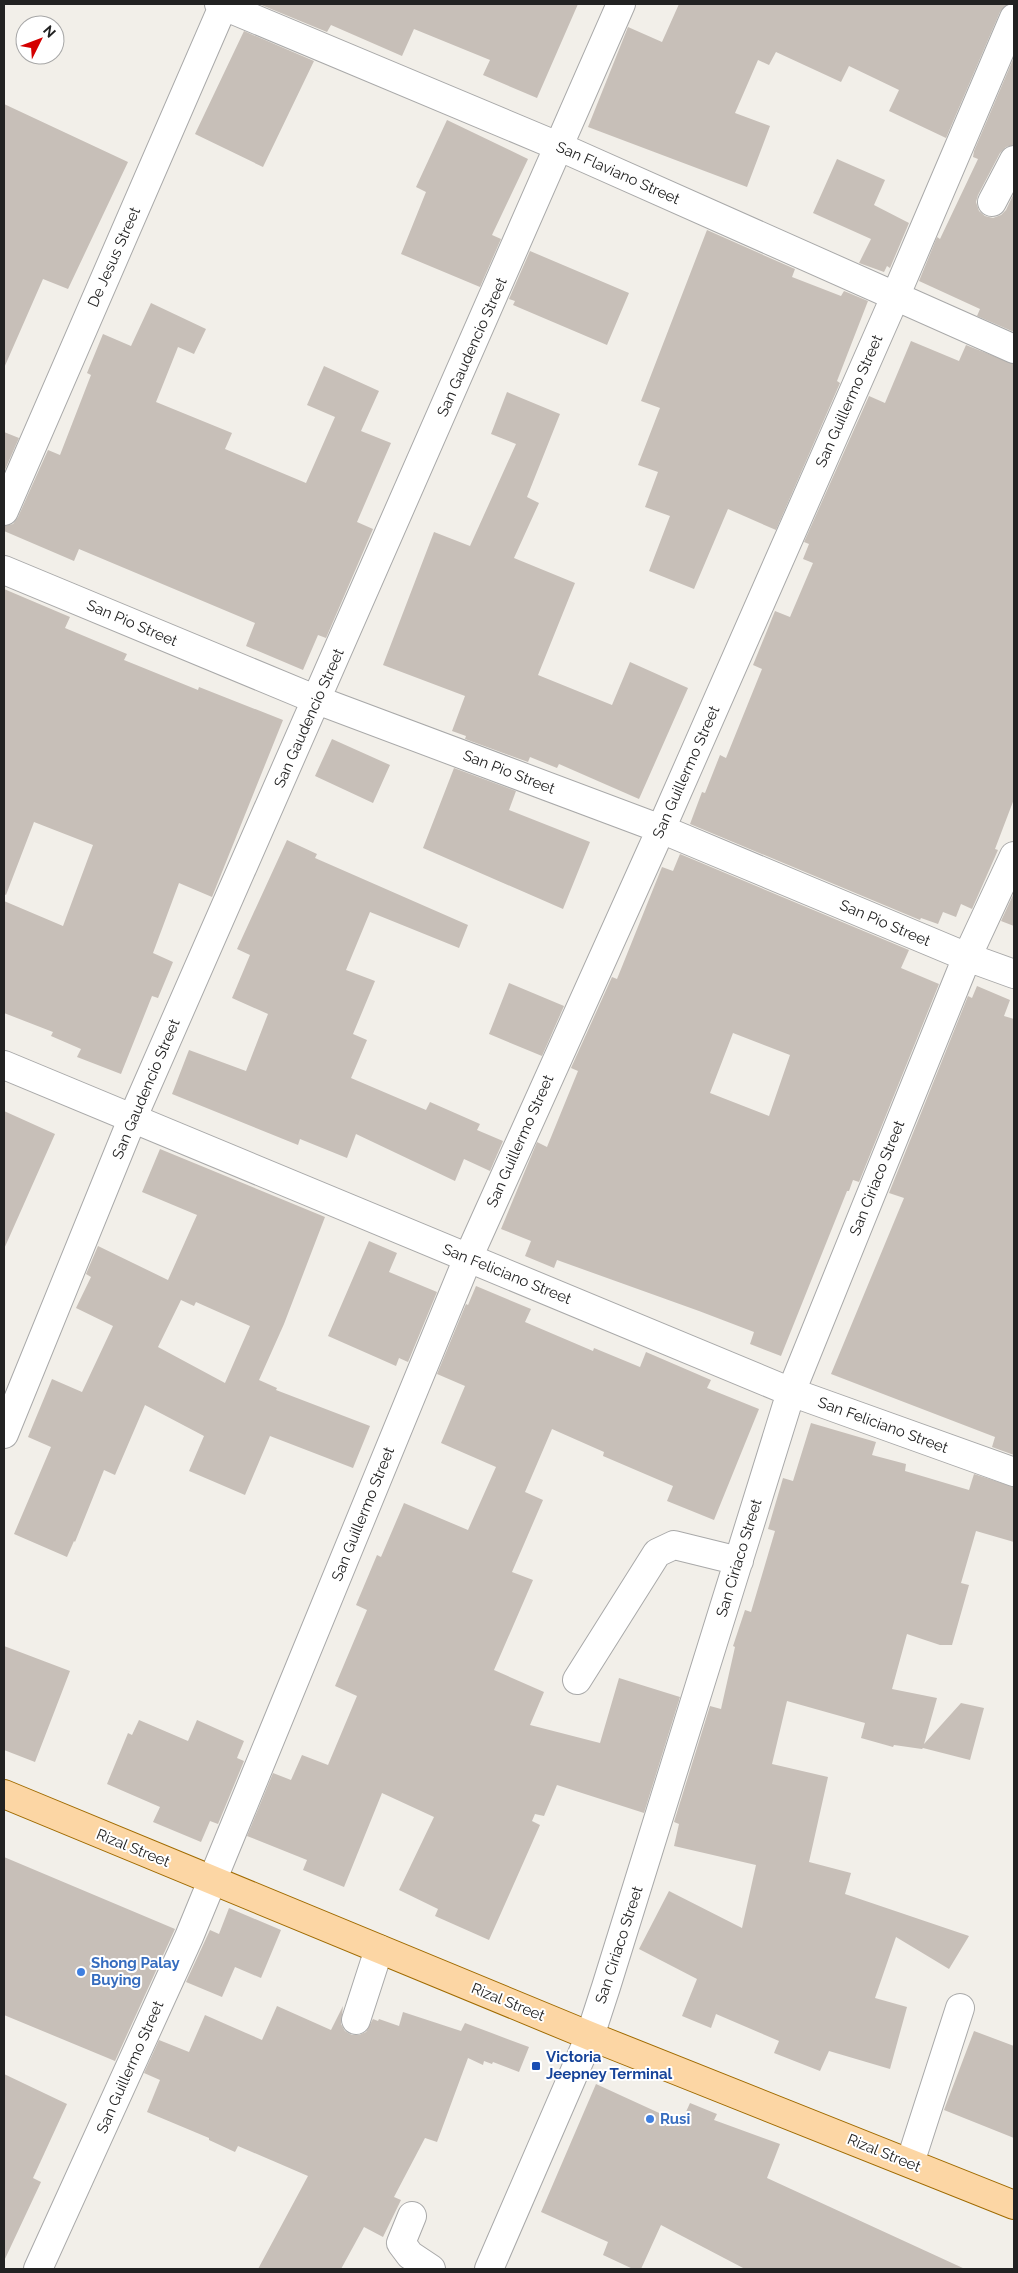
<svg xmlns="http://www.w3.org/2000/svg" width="1018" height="2273" font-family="Raleway,sans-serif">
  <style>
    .building { fill: #c7bfb8; fill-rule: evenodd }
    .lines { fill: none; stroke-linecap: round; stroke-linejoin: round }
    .minor-casing { stroke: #a9a9a9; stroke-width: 30 }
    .major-casing { stroke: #a06b00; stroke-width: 30 }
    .minor { stroke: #fff; stroke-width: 28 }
    .major { stroke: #fcd6a4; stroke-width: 28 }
    .shop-dot { fill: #3f7fe0; stroke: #fff; stroke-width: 2 }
    .transit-dot { fill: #1a4fb4; stroke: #fff; stroke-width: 2 }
    .labels { text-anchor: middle; stroke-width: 4; stroke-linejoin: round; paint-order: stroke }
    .street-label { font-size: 15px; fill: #222; stroke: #fff }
    .shop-label { font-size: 15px; font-weight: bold; fill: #366cbe; stroke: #fff; text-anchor: start }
    .transit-label { font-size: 15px; font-weight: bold; fill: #164399; stroke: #fff; text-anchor: start }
  </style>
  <rect width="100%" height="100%" fill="#f2efe9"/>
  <path class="building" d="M259,4H578L537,98L483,75L490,60L414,29L402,56L331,25L327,32Z
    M679,4H1009L1000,12L946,138L889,111L899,90L849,66L841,82L776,52L769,65L758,60L735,113L770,126L747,187L588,127L628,27L662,42Z
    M244,31L314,61L263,167L195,134Z
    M1014,57V145L1006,147L1000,153L978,195L976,202L979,211L985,216L993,218L1001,215L1006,210L1014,193V332L977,316L980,309L919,281L937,237L940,239L978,159L973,157L974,151Z
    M4,104L128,162L68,289L43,279L4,368Z
    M447,120L528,159L492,235L501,239L480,287L401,254L426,192L416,187Z
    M837,159L885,180L874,205L909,223L890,268L887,266L884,272L859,263L871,239L813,213Z
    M707,230L795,269L792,277L841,296L844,291L868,301L837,381L840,383L776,530L728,509L694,589L649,571L670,516L645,507L658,472L638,465L660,408L641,401Z
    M530,251L629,293L607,345L513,305L515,301L509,299Z
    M151,303L206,329L194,354L178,347L156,402L232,433L225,449L306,483L335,417L307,405L324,366L379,391L361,431L391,443L357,522L373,529L326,638L318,635L303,670L246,646L255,623L79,549L74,561L4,531V526L13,524L18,517L48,450L60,455L91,375L87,373L103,334L131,346Z
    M911,341L959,361L966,345L1014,364V799L995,849L998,850L972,909L961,904L956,917L943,912L938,924L921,918L920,920L690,824L702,792L705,793L720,755L726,758L762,669L753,665L775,611L790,617L813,563L803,559L809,544L804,542L869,396L885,403Z
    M507,392L560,414L527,497L539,503L514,558L575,583L538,675L612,705L630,662L688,688L639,799L559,764L557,768L530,757L528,762L465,739L466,736L452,731L465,696L383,665L434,532L470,546L516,444L491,434Z
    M4,432L19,438L4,472Z
    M4,589L70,617L65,628L127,654L124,660L198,690L199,687L283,720L212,897L179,883L153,953L173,962L158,998L152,996L121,1074L77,1057L81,1049L51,1036L53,1032L4,1013V901L63,926L93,845L34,822L6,895L4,894Z
    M332,739L390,765L373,803L315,776Z
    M454,768L516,791L509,810L590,842L563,909L423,848Z
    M287,840L317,854L315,858L468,925L459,948L370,912L346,970L375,981L353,1034L367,1040L351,1078L426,1110L430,1102L480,1124L477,1130L503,1141L490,1171L464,1159L455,1181L356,1134L347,1158L300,1139L298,1145L172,1094L189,1050L246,1071L268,1014L232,998L250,955L237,949Z
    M680,854L909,950L901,968L939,984L859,1182L853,1180L849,1191H847L781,1356L750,1344L754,1332L699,1311L557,1260L554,1268L525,1256L531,1241L501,1229L537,1142L547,1147L578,1071L571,1068L612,977L617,979L662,867L673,871ZM733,1033L790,1055L769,1116L710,1093Z
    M1013,895L1014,896V926L1001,921Z
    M509,983L564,1006L542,1056L489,1034Z
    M977,986L1010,1000L1004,1016L1014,1019V1455L992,1447L995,1437L831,1374L904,1198L889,1193L968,996L972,998Z
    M4,1111L55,1134L4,1249Z
    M160,1149L325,1217L284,1324L259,1380L277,1388L276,1390L370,1426L353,1468L270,1436L245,1495L189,1471L204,1436L145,1405L115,1475L104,1470L75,1542L74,1541L67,1557L14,1534L51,1447L28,1437L52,1379L82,1392L113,1326L76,1308L91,1277L86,1274L98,1246L168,1280L197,1215L142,1192ZM181,1300L194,1306L196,1302L250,1326L225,1383L158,1347Z
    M369,1241L397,1253L389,1272L437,1292L408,1362L399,1358L396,1366L328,1336Z
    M476,1286L531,1309L525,1322L593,1351L594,1348L640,1367L646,1352L711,1380L707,1388L759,1409L714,1520L667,1501L673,1486L603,1456L604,1452L552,1429L525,1492L543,1500L512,1572L533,1580L494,1670L544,1692L530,1725L600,1743L619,1678L680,1697L644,1813L557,1785L544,1816L535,1814L532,1821L540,1825L489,1940L435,1916L438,1909L399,1890L434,1817L382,1793L344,1887L303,1870L307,1860L247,1836L273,1773L291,1780L302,1755L328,1765L357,1696L335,1686L367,1610L356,1605L377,1555L381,1557L404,1503L468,1530L496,1467L441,1443L465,1386L437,1374L466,1304L468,1305Z
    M811,1423L876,1442L872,1455L906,1464L905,1471L969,1490L974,1474L1014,1487V1542L976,1531L961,1583L969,1585L952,1645H940L907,1634L892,1689L937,1698L924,1744L961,1703L984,1708L970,1760L923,1748L922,1749L894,1745L893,1747L861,1738L865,1723L787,1701L772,1764L828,1777L809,1862L851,1873L845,1894L969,1936L949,1969L896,1937L875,1998L907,2007L890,2069L829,2051L820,2071L774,2053L779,2041L716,2014L711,2028L682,2016L697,1979L639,1949L669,1891L742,1928L756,1865L674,1846L679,1824L674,1822L710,1706L721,1709L735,1647L733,1646L745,1610L751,1612L775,1531L768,1529L783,1478L793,1481Z
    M4,1646L70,1671L35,1762L4,1750Z
    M139,1720L188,1741L197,1720L244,1741L237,1758L244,1761L218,1824L210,1821L201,1842L153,1822L160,1807L107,1784L128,1733L132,1735Z
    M4,1857L175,1929L115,2061L4,2015Z
    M229,1908L281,1930L261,1978L235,1967L222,1997L186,1982L210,1930L219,1934Z
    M277,2006L331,2030L343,2006L341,2024L345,2031L352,2035H359L366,2032L373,2019L378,2021L379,2019L399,2026L403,2012L461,2031L465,2023L529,2047L519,2072L493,2062L492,2064L484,2061L483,2065L468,2058L437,2142L425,2138L394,2197L401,2200L383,2237L364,2227L341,2269H258L308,2176L238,2146L235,2152L209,2140V2138L147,2112L160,2080L144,2073L159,2040L189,2052L205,2015L262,2040Z
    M974,2031L1014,2046V2138L944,2110Z
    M4,2074L67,2104L33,2178L41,2182L4,2261Z
    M596,2084L681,2123L690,2103L717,2114L714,2120L780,2144L767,2178L965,2269H745L661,2225L641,2269H633L603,2255L608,2242L541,2212Z"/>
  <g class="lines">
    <defs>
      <path id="minor" d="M219,4L560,147L1014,349
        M992,202L1014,160
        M4,511L224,4
        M4,570L317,700L661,829L967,957L1014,974
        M4,1065L791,1392L1014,1472
        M4,1434L133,1117L621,4
        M577,1680L657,1553L674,1545L739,1561
        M356,2020L379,1949
        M910,2163L960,2008
        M412,2216L401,2243L410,2255L431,2269
        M38,2269L189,1937L468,1258L661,829L895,297L1014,18
        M489,2269L590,2036L606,1987L791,1392L967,957L1014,856"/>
      <path id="major" d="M4,1794L590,2036L1014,2205"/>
    </defs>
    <use href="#minor" class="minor-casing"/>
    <use href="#major" class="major-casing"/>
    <use href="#minor" class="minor"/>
    <use href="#major" class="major"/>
  </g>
  <g class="shop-dot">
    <circle cx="81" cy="1972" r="5"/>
    <circle cx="650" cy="2119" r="5"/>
  </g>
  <rect class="transit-dot" x="531" y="2061" width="10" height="10" rx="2.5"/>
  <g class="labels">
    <g class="street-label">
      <text transform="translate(618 173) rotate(24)" y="5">San Flaviano Street</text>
      <text transform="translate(114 257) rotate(-66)" y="5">De Jesus Street</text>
      <text transform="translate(472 347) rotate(-66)" y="5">San Gaudencio Street</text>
      <text transform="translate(849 401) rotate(-66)" y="5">San Guillermo Street</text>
      <text transform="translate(132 623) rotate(23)" y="5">San Pio Street</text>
      <text transform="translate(309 718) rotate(-66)" y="5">San Gaudencio Street</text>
      <text transform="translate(509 772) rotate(21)" y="5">San Pio Street</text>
      <text transform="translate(686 772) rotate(-66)" y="5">San Guillermo Street</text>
      <text transform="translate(885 923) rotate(23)" y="5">San Pio Street</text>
      <text transform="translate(146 1089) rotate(-67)" y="5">San Gaudencio Street</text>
      <text transform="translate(520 1141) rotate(-66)" y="5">San Guillermo Street</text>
      <text transform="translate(877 1178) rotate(-68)" y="5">San Ciriaco Street</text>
      <text transform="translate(507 1274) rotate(22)" y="5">San Feliciano Street</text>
      <text transform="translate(883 1425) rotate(20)" y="5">San Feliciano Street</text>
      <text transform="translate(363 1514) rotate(-68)" y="5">San Guillermo Street</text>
      <text transform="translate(739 1558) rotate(-73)" y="5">San Ciriaco Street</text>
      <text transform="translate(133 1848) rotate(22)" y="5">Rizal Street</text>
      <text transform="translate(619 1945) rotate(-72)" y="5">San Ciriaco Street</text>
      <text transform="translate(508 2002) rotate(22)" y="5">Rizal Street</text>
      <text transform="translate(130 2067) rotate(-66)" y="5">San Guillermo Street</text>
      <text transform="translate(884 2153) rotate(22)" y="5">Rizal Street</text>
    </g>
    <g class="shop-label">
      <text x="91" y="1968">Shong Palay<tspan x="91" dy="17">Buying</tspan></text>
      <text x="660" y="2124">Rusi</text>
    </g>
    <g class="transit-label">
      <text x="546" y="2062">Victoria<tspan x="546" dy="17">Jeepney Terminal</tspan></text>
    </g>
  </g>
  <rect width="1018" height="2273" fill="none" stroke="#222222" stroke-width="10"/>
  <g transform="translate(40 40) rotate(48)"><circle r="24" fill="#ffffff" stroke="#a7a7a7"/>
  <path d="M0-4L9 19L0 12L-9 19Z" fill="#d40000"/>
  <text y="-8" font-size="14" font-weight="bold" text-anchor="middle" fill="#222222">N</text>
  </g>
</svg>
